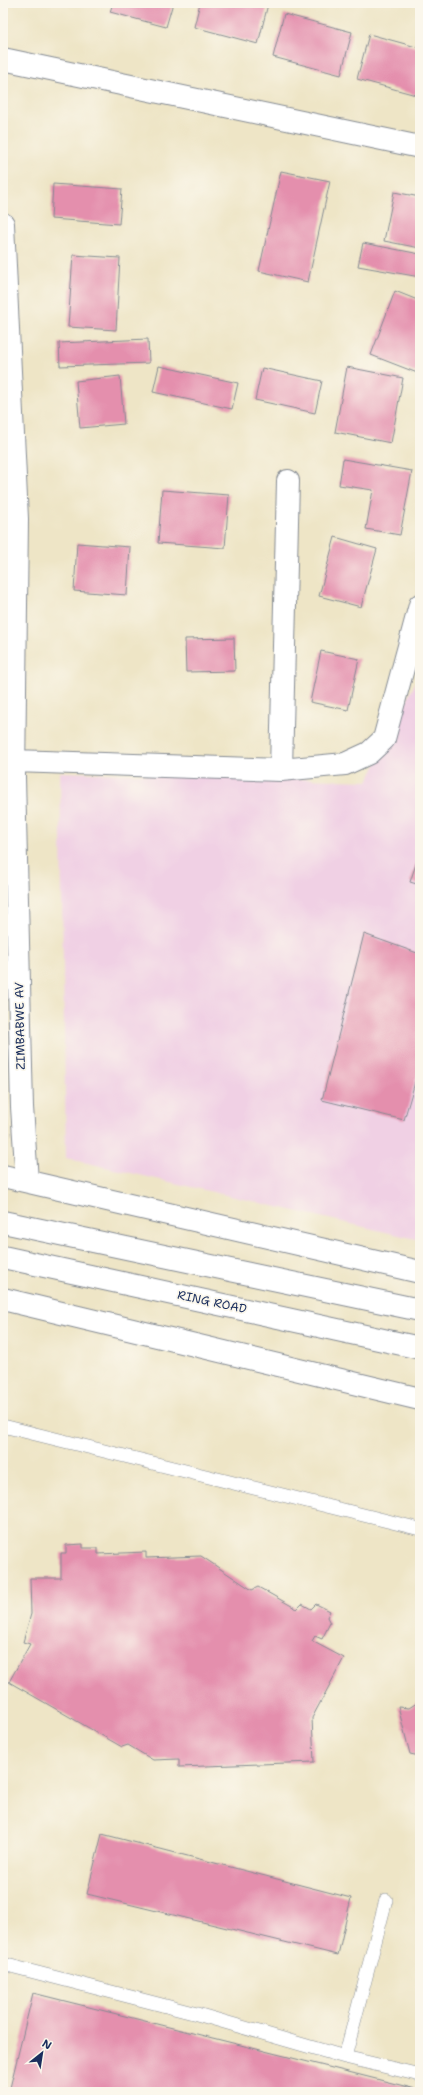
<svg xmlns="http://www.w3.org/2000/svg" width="423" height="2095" font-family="'Shantell Sans',sans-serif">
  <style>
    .built { fill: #f0d0e4 }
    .building { fill: #e48fad }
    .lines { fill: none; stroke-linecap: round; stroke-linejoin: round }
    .service-casing { stroke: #848a92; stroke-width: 14 }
    .minor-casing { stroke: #848a92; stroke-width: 24 }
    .tertiary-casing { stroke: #848a92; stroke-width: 24 }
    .trunk-casing { stroke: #848a92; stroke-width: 24 }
    .service { stroke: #fff; stroke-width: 13 }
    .minor { stroke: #fff; stroke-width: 22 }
    .tertiary { stroke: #fff; stroke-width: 22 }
    .trunk { stroke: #fff; stroke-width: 22 }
    .labels { text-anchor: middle; stroke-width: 3.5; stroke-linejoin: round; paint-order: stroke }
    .street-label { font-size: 12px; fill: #1b2f5e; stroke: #fbf7ec }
  </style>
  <rect width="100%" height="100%" fill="#fbf7ec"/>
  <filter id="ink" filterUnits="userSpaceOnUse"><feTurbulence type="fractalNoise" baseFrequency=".025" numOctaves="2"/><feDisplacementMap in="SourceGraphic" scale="8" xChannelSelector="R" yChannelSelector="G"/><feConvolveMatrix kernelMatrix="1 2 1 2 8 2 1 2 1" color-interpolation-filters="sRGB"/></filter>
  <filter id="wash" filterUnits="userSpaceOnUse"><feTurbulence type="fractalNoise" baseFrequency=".012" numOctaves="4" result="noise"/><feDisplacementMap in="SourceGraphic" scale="16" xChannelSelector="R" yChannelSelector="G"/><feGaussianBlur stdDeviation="0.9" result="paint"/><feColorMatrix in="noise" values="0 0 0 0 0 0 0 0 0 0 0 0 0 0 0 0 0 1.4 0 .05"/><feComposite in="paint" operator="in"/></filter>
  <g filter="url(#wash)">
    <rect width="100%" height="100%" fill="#eee5c6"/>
    <path class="built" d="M420,673V1240L66,1158L60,772L368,781Z"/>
    <g id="blocks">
      <path class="building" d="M113,3H173L166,27L110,12Z
        M200,3L268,4L258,44L194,27Z
        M284,14L352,32L341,75L273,57Z
        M369,34L420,48V81L416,95L357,79Z
        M281,171L330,181L308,282L259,271Z
        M53,184L122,189L119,224L51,219Z
        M394,192L420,197V248L384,241Z
        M363,243L420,254V277L358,266Z
        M73,255L120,258L116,330L68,327Z
        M395,291L420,301V374L371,355Z
        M148,339L149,363L60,366L59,343Z
        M159,366L238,383L232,409L153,392Z
        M347,367L403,378L391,443L335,432Z
        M262,368L322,381L315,413L255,400Z
        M120,376L124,424L80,428L76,381Z
        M343,459L412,471L400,535L366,529L373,490L339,485Z
        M162,490L229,495L225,548L158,543Z
        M335,537L377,549L361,607L319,596Z
        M77,543L130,547L127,595L74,591Z
        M234,638L235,671L186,672L185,639Z
        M321,651L359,659L348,710L310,702Z
        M420,852V885L410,882Z
        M364,934L420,954V1065L404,1120L322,1100Z
        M83,1544V1548H98V1554L146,1552V1558L201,1556L252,1590L258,1587L297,1609L302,1604L311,1609L316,1604L330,1611L327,1617L330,1623L322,1639L315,1636L312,1641L344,1658L312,1718L314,1762L179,1767V1759L153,1760L128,1745L122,1747L9,1682L30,1644L23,1642L31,1614L30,1578H61V1553H66V1545Z
        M420,1701V1756L410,1754L398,1707L409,1708Z
        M102,1834L351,1898L338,1955L87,1894Z
        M33,1993L420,2090V2092H9Z"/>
    </g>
  </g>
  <g filter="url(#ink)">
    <use href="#blocks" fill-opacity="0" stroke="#848a92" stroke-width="1"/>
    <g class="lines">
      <defs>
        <path id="service" d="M3,1426L420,1529
          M3,1964L197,2014L345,2057L420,2075
          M345,2057L386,1900"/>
        <path id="minor" d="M3,59L420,147
          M3,224L17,519L14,777L22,1107L27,1181
          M14,761L281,770L345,764L369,753L384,739L420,605
          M281,770L288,481"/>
        <path id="tertiary" d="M3,1176L420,1272
          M3,1299L420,1399"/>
        <path id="trunk" d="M3,1222L420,1310
          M3,1257L420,1348"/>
      </defs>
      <use href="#service" class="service-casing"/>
      <use href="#minor" class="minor-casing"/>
      <use href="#tertiary" class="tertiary-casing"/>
      <use href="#trunk" class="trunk-casing"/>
      <use href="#service" class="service"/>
      <use href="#minor" class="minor"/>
      <use href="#tertiary" class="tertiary"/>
      <use href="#trunk" class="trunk"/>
    </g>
  </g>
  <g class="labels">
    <g class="street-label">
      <text transform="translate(20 1026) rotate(-91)" y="4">ZIMBABWE AV</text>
      <text transform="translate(212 1302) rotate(12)" y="4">RING ROAD</text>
    </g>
  </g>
  <rect width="423" height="2095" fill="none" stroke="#fbf7ec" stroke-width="16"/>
  <g transform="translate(42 2053) rotate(30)" stroke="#fbf7ec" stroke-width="3" paint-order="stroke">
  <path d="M0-3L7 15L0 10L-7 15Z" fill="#1b2f5e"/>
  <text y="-6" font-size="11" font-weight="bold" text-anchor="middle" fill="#1b2f5e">N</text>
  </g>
</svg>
